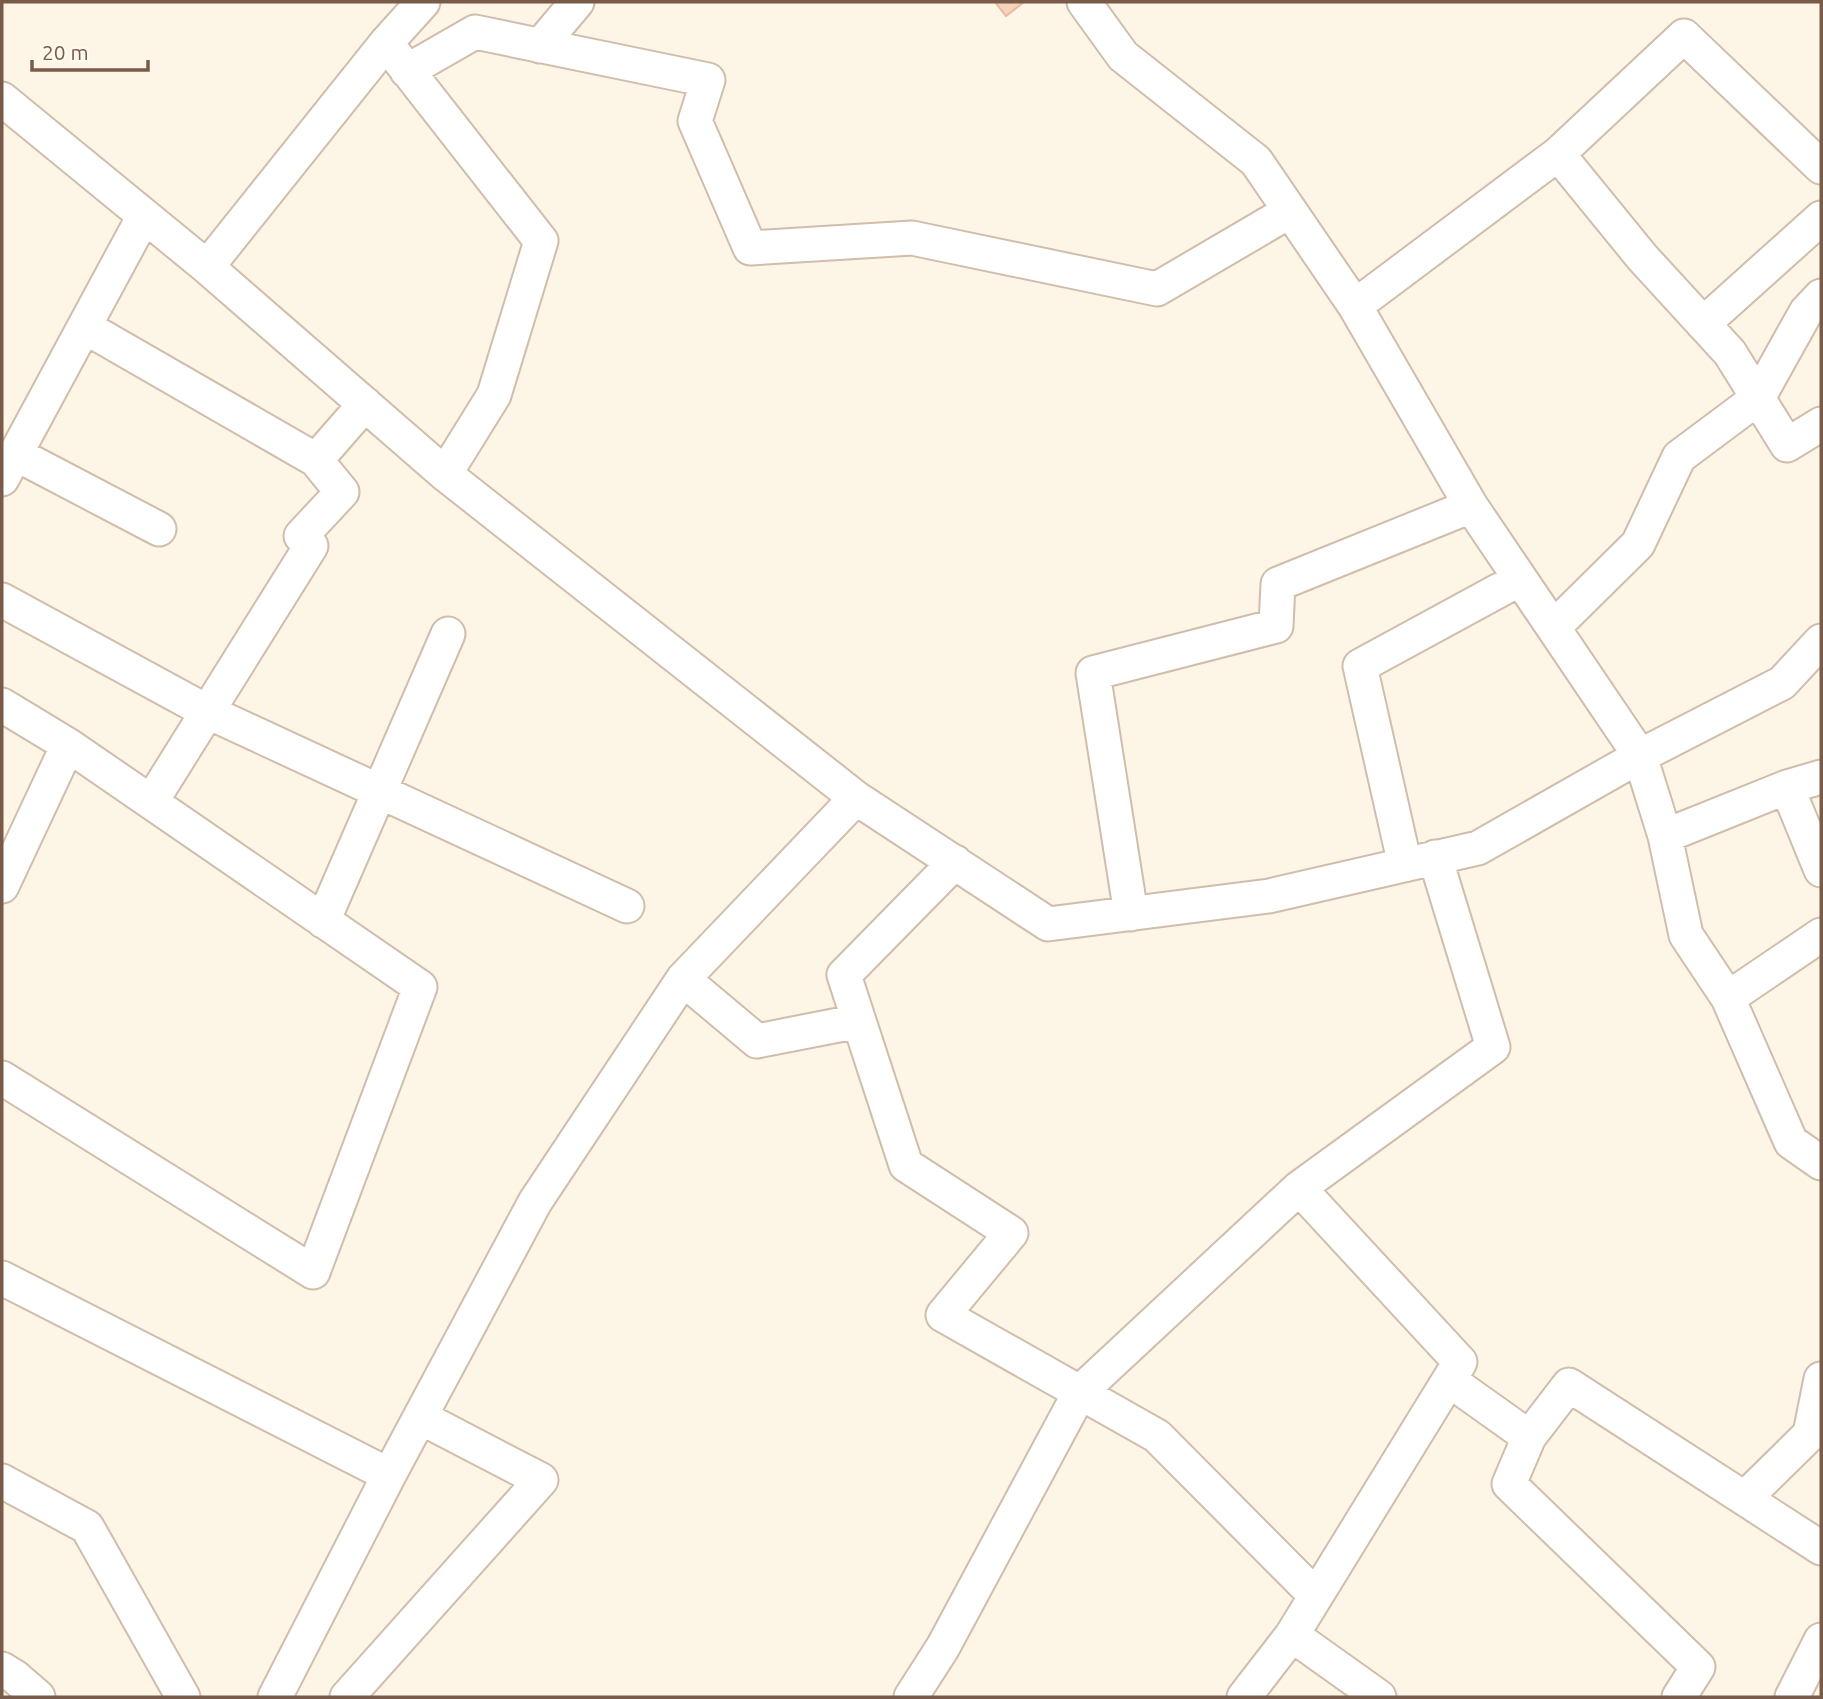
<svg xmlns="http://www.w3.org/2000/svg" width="1823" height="1699" font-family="Ubuntu,sans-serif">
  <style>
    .building { fill: #f4d4bc; stroke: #e8bb9c; stroke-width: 2 }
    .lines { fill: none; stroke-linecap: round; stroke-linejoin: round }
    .minor-casing { stroke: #d0bdab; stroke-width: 37 }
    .minor { stroke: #fff; stroke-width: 33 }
  </style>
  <rect width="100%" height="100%" fill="#fdf5e6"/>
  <path class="building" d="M995,2H1024L1006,16Z"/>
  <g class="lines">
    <defs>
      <path id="minor" d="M1084,2L1123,56L1256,161L1355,306L1471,506L1640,756L1665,836L1686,935L1728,998L1791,1142L1821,1163
        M386,43L541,241L494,395L445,474
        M540,46L577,2
        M407,71L475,32L708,80L695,121L750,248L912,238L1157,289L1290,211
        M2,99L207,267L445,474L856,798L1048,924L1269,896L1478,848L1640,756L1782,683L1821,641
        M1558,154L1642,257L1730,353L1787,445L1821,424
        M207,267L386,43L423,2
        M1355,306L1558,154L1684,36L1821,167
        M1703,324L1821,218
        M85,327L316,460
        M16,454L159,529
        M2,479L144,216
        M2,600L206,711L627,906
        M1554,627L1638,544L1679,457L1758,398L1806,312L1821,296
        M2,705L68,745L420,987L313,1272L2,1078
        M1787,787L1821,870
        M151,802L311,546L301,536L342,492L316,460L365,404
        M1665,836L1787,787L1821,777
        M955,862L844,975L906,1165L1011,1233L943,1315L1157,1436L1316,1596
        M1405,865L1360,666L1520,579
        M2,886L68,745
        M1131,914L1093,673L1276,626L1278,584L1471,506
        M323,921L448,634
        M683,979L757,1041L859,1021
        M1728,998L1821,935
        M2,1278L389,1475
        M1449,1380L1529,1437L1509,1484L1698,1667L1679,1697
        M1529,1437L1569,1385L1821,1548
        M2,1481L87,1527L183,1697
        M1745,1498L1810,1434L1821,1379
        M1292,1635L1379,1697
        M2,1669L15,1677L38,1697
        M275,1697L389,1475L535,1202L683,979L856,798
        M347,1697L541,1480L420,1417
        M911,1697L943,1647L1080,1392L1299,1188
        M1244,1697L1292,1635L1460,1362L1299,1188L1493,1047L1435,857
        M1792,1697L1821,1640"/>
    </defs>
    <use href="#minor" class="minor-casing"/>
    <use href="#minor" class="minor"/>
  </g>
  <rect width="1823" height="1699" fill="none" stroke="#795b49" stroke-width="7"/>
  <path d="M32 60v10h116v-10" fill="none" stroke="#795b49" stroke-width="3.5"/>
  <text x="42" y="60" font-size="21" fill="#795b49" stroke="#fff9ee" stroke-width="5" paint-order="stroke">20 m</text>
</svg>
